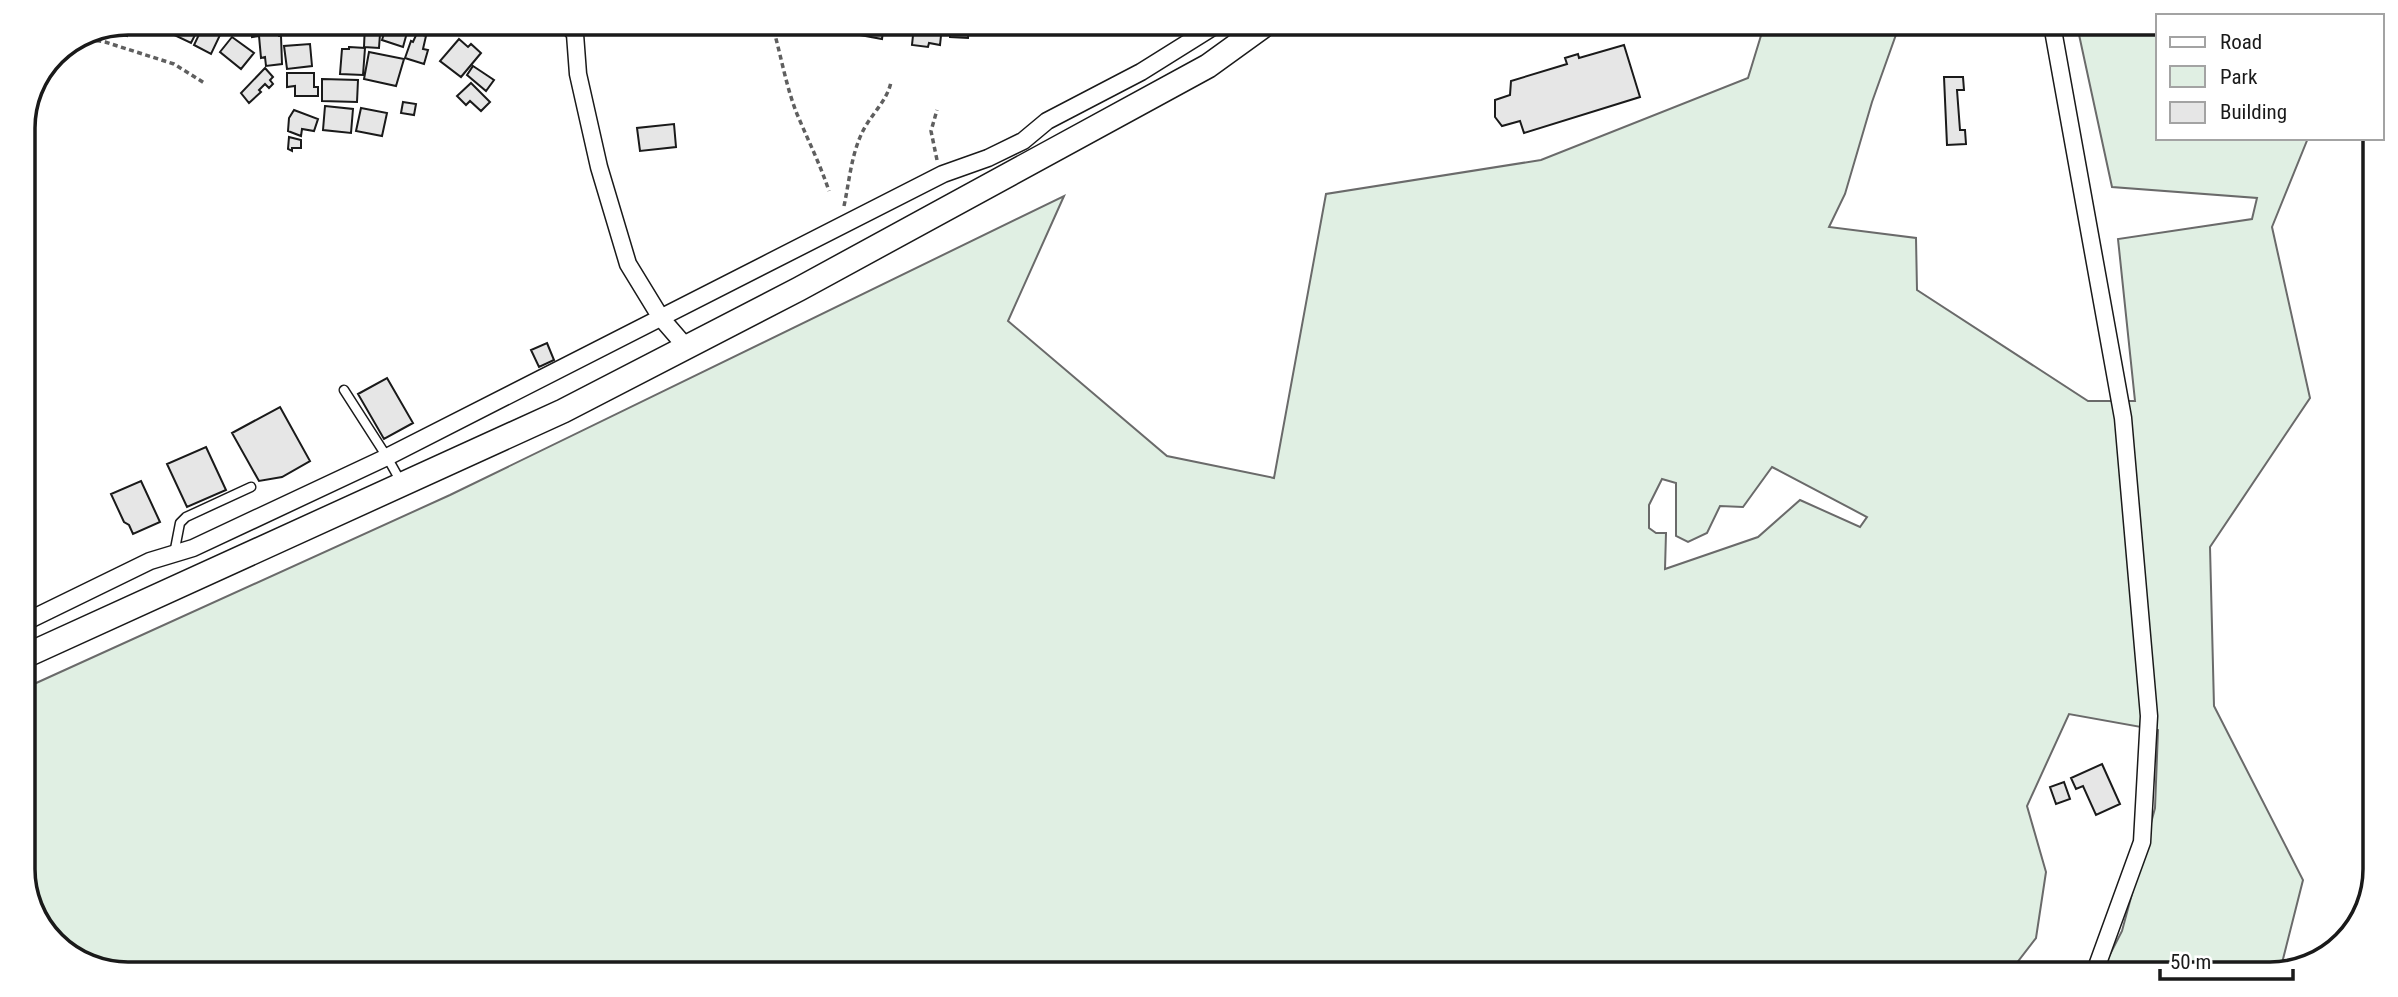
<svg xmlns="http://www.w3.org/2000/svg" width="2398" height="997" font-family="'Roboto Condensed',sans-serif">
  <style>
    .green { fill: #e0efe3; stroke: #6a6a6a; stroke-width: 2; fill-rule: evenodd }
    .building { fill: #e6e6e6; stroke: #1a1a1a; stroke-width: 2 }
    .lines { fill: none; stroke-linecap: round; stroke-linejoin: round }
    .lane-casing { stroke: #1a1a1a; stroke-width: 11 }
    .street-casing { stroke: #1a1a1a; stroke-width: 19 }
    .secondary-casing { stroke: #1a1a1a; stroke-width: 26 }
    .path { stroke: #5f5f5f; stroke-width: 3.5; stroke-dasharray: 5 3.5; stroke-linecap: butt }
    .lane { stroke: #fff; stroke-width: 8 }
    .street { stroke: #fff; stroke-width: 16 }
    .secondary { stroke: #fff; stroke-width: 23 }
    .rim { fill: none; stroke: #1a1a1a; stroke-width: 3.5 }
  </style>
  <rect width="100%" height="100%" fill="#fff"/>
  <path class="green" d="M1763,29H1898L1872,102L1845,194L1829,227L1916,238L1917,290L2088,401H2135L2118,239L2252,219L2257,198L2112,187L2078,30H2158V138H2308L2272,227L2310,398L2210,547L2214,706L2303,880L2280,971L2271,974H2100L2122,931L2155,808L2158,730L2069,714L2027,806L2046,872L2036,938L2009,973L88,966L44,933L23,877V689L450,495L1064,196L1008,321L1167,456L1274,478L1326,194L1541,160L1748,78ZM1772,467L1867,517L1860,527L1800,500L1758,537L1665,569L1666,533H1656L1649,528V505L1662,479L1676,483V536L1688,542L1707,533L1720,506L1743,507Z"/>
  <path class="building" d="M128,23H131L127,36L109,31Z
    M173,23H201L191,43L168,32Z
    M219,23H240L237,33L218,28Z
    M204,24L221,33L211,54L194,45Z
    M277,24L279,36H281L282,64L266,66L265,57L261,58L259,36L252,37L251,26Z
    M352,24H364V35H352Z
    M365,24H384L383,34H380L379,48L364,47Z
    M387,24L408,29L403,47L382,40Z
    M828,25H884L882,39L827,29Z
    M914,26H942L940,45L929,43L928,47L912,45Z
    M950,26H969L968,38L950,37Z
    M417,33L426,36L423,49L428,50L424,64L405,58L411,41L413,42Z
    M232,37L254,53L241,69L220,52Z
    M459,39L468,47L471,44L481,53L461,77L440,61Z
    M310,44L312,66L287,69L284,46Z
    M1624,45L1640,97L1524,133L1520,121L1502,126L1495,117V100L1510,95L1511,81L1567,64L1565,58L1578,54L1579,58Z
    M349,47L365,48L363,75L340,74L342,49H349Z
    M369,52L404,59L396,86L364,79Z
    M473,66L494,80L486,91L467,75Z
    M265,68L273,77L270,80L273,84L269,88L265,84L259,90L261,92L249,103L241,93Z
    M287,73H314V87H318V96H295V86L287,87Z
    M1944,77H1963L1964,90H1957L1960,130H1965L1966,144L1947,145Z
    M322,79L358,80L357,102L322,101Z
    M471,83L490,102L481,111L470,101L466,105L457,96Z
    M403,102L416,104L414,115L401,113Z
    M325,106L353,109L351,133L323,130Z
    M361,108L387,113L382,136L356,131Z
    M294,110L318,119L314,131L302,129L301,136L288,131L289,118Z
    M674,124L676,147L640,151L637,128Z
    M289,137L301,140V148H292V151L288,149Z
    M547,343L554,360L539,367L531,350Z
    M387,378L413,423L384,439L358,394Z
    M280,407L310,461L282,477L259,481L232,433Z
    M206,447L226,490L187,507L167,464Z
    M141,481L160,522L133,534L129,525L124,522L111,494Z
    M2102,764L2120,804L2096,815L2083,786L2076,789L2071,778Z
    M2064,782L2070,799L2056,804L2050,787Z"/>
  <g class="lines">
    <defs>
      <path id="lane" d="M344,390L387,457L401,482
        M174,554L180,523L186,517L251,487"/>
      <path id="street" d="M521,24L563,25L570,28L575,34L578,74L599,167L628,264L661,318L687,348
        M2053,30L2123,418L2149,716L2142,842L2094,974
        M23,623L150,561L193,548L387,457L943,174L988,158L1023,141L1047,121L1141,72L1213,27"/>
      <path id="secondary" d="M23,657L563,411L799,289L1208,66L1262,27"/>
    </defs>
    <use href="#lane" class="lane-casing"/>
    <use href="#street" class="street-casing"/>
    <use href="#secondary" class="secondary-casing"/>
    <path class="path" d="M784,25L775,35C782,61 787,89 797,114C808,140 820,164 829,191
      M88,39L105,42L174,64L206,84
      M937,160L931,131L937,110
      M844,206C849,183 851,157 861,135C869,116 887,102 891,82"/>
    <use href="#lane" class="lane"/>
    <use href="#street" class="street"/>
    <use href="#secondary" class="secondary"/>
  </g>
  <path d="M0 0H2398V997H0ZM128 35H2270A93 93 0 0 1 2363 128V869A93 93 0 0 1 2270 962H128A93 93 0 0 1 35 869V128A93 93 0 0 1 128 35Z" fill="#fff" fill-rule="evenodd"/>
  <path class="rim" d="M128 35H2270A93 93 0 0 1 2363 128V869A93 93 0 0 1 2270 962H128A93 93 0 0 1 35 869V128A93 93 0 0 1 128 35Z"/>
  <rect x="2156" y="14" width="228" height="126" fill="#ffffff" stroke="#a3a3a3" stroke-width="2"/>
  <rect x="2170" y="37" width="35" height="10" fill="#ffffff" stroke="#a3a3a3" stroke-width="2"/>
  <text x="2220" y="49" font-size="21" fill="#1a1a1a">Road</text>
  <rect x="2170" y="66" width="35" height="21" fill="#e0efe3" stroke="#a3a3a3" stroke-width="2"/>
  <text x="2220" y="84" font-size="21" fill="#1a1a1a">Park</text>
  <rect x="2170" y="102" width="35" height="21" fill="#e6e6e6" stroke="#a3a3a3" stroke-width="2"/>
  <text x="2220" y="119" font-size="21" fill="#1a1a1a">Building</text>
  <path d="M2160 969v10h133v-10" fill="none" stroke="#1a1a1a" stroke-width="3.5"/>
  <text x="2170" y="969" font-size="21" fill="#1a1a1a" stroke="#ffffff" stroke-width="5" paint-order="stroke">50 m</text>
</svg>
